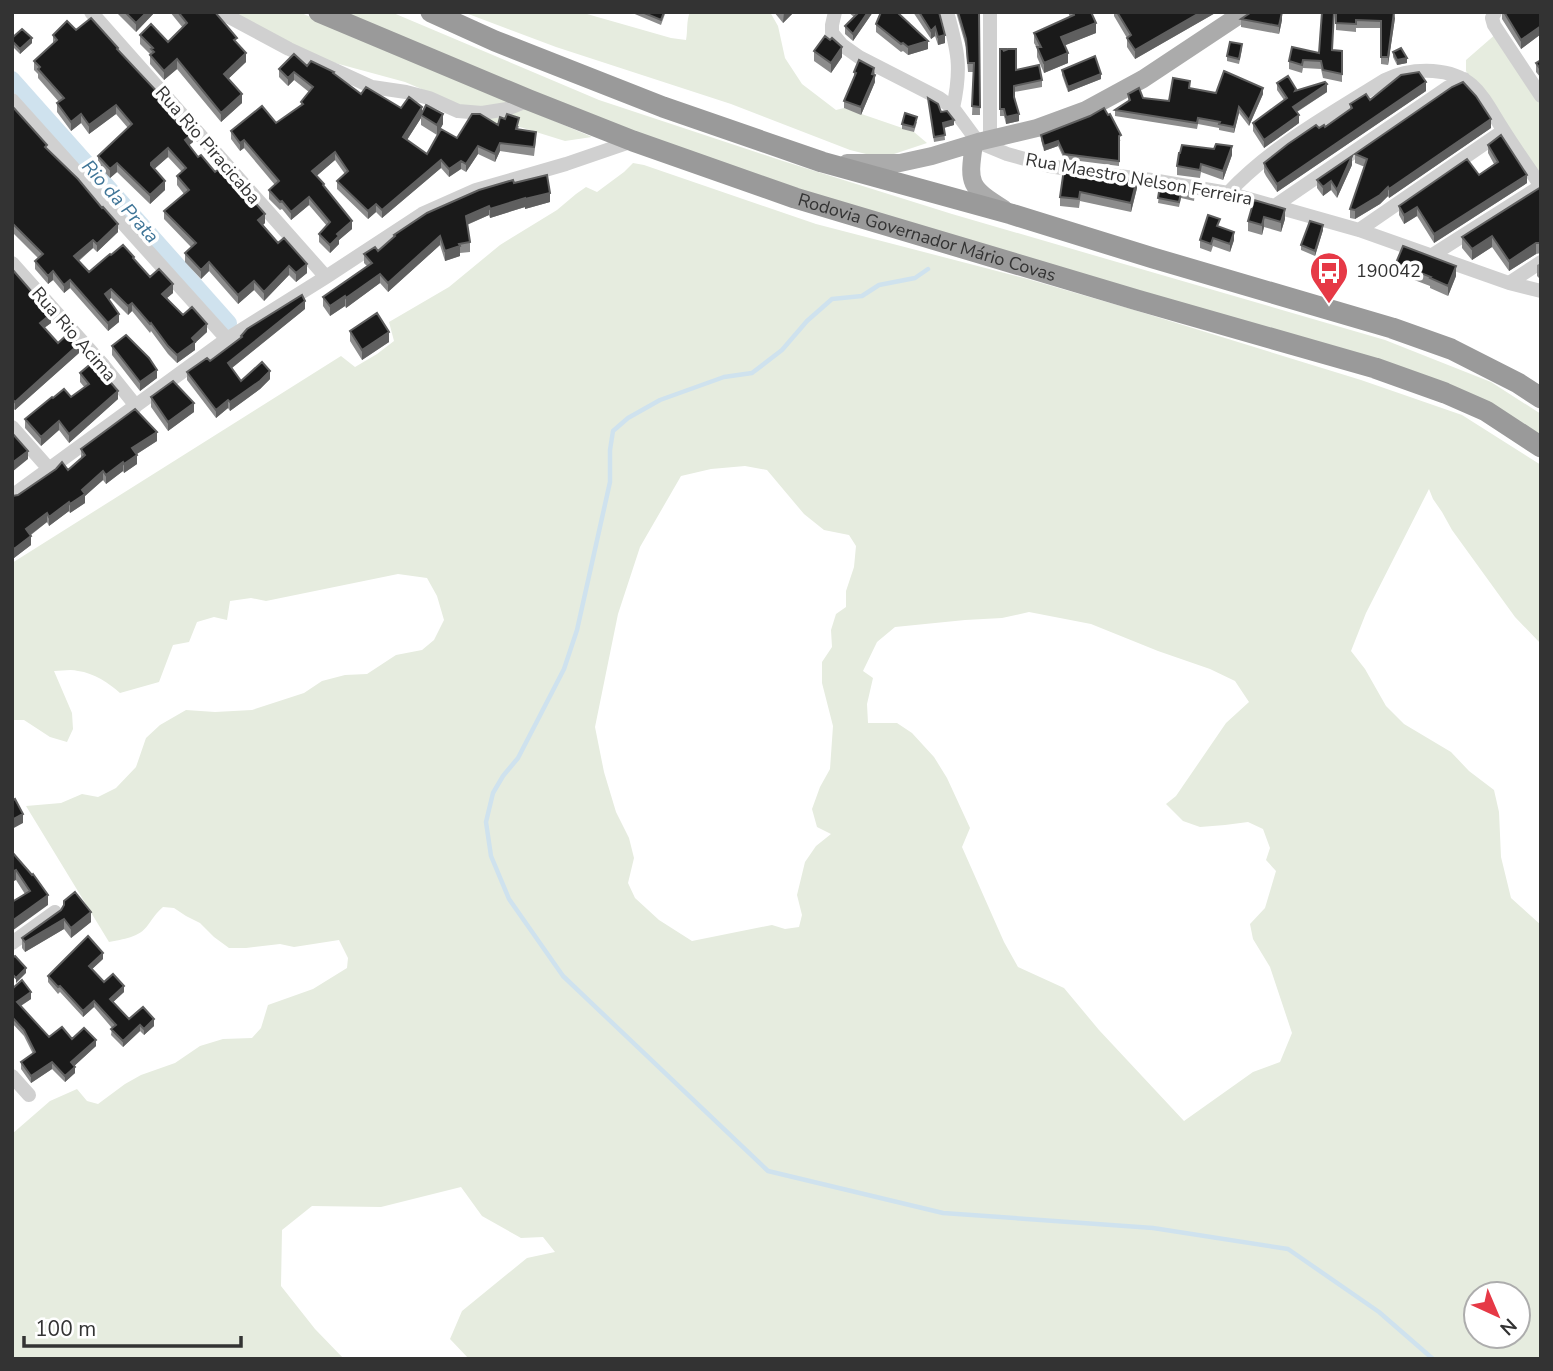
<svg xmlns="http://www.w3.org/2000/svg" width="1553" height="1371" font-family="'Nunito Sans',sans-serif">
  <style>
    .green { fill: #e6ecdf; fill-rule: evenodd }
    .lines { fill: none; stroke-linecap: round; stroke-linejoin: round }
    .stream { stroke: #cfe2ee; stroke-width: 4.5 }
    .canal { stroke: #cfe2ee; stroke-width: 16 }
    .minor { stroke: #d0d0d0; stroke-width: 14 }
    .major { stroke: #ababab; stroke-width: 18 }
    .highway { stroke: #9a9a9a; stroke-width: 21 }
    .wall { fill: #8c8c8c }
    .shaded-wall { fill: #5f5f5f }
    .building { fill: #1a1a1a; stroke: #5f5f5f; stroke-width: 2 }
    .labels { text-anchor: middle; stroke-width: 7; stroke-linejoin: round; paint-order: stroke }
    .street-label { font-size: 18px; fill: #333; stroke: #fff }
    .poi-label { font-size: 18px; fill: #333; stroke: #fff; text-anchor: start }
    .water-label { font-size: 19px; font-style: italic; fill: #3f7597; stroke: #fff }
  </style>
  <rect width="100%" height="100%" fill="#fff"/>
  <path class="green" d="M230,12H299L592,137L565,141L507,123L499,129L450,101L405,82L313,57Z
    M341,12H391L599,100L783,161L952,214L1385,340L1491,382L1541,414V441L1486,406L631,139Z
    M463,12H580L671,38L686,40C688,31 686,21 690,12H770L778,26L785,58L802,84L836,110L844,108L914,132L927,143L882,158L850,150L731,104L556,47Z
    M1497,33L1541,89V179L1466,71V60Z
    M633,163L644,165L816,224L1024,278L1131,309L1361,380L1462,415L1541,465V644L1515,617L1452,530L1442,512L1433,499L1429,489L1366,613L1351,651L1365,669L1386,706L1404,724L1451,752L1469,771L1494,790L1499,812L1501,857L1511,898L1541,925V1359H469L450,1339L462,1311L527,1258L555,1252L543,1237L521,1238L482,1216L461,1187L381,1207L312,1206L282,1230L281,1286L315,1329L344,1359H12V1134L50,1101L77,1089L87,1101L98,1104L125,1084L141,1075L175,1063L200,1046L223,1039L252,1038L261,1028L268,1005L313,989L347,968L348,958L339,940L294,947L280,944L246,948H229L214,937L200,923L186,916L174,908L163,907C155,914 154,917 148,925C139,938 123,939 109,942L26,806L61,803L82,794L98,797L116,788L136,767L146,738L160,725L186,710L215,712L252,710L304,693L322,681L345,675L367,674L396,655L422,650L434,640L444,620L437,596L427,578L398,574L266,601L251,598L230,601L227,620L214,617L197,622L189,642L173,645L159,682L120,693C109,683 94,673 78,671C71,669 62,671 54,671L72,713L73,729L67,742L50,737L24,720H12V563L341,356L355,367L377,354L394,341L389,322L449,287L500,245L557,210L576,194L586,187L597,192L624,172ZM745,466L767,470L804,514L824,530L849,535L856,546L854,567L846,591V607L836,614L831,630L832,647L822,662V683L833,726L830,769L820,787L812,809L817,827L831,834L816,846L805,862L797,895L802,915L799,927L785,929L772,925L692,941L659,920L635,898L628,883L634,858L629,838L616,812L604,772L595,727L618,614L640,547L681,476L711,469ZM1029,612L1091,624L1158,651L1210,669L1235,681L1249,702L1226,723L1176,796L1166,804L1183,821L1200,827L1225,825L1248,822L1263,829L1270,848L1266,860L1276,871L1265,908L1250,924L1253,939L1270,967L1292,1033L1280,1062L1253,1072L1184,1121L1099,1030L1064,988L1018,967L1004,942L962,847L970,828L947,778L934,757L912,733L897,723H868L867,704L873,678L863,671L877,642L895,627L965,620L1002,618ZM1476,1294H1518V1336H1476Z"/>
  <g class="lines">
    <path class="stream" d="M928,269L915,278L879,285L862,296L832,299L807,321L782,350L752,373L724,377L660,400L628,418L613,431L610,450V482L577,630L564,669L518,758L503,776L493,793L486,822L491,856L509,899L563,976L768,1171L943,1213L1153,1228L1288,1249L1379,1312L1433,1359"/>
    <path class="canal" d="M12,79L229,323"/>
    <path class="minor" d="M91,12L326,277
      M220,12L289,49L372,87L406,92L429,98L458,111L482,113L507,109L529,100
      M835,12L832,25V33L842,45L859,57L939,98L953,108L978,142L1007,154L1050,166L1085,172L1152,180L1228,193L1359,230L1509,283L1541,291
      M947,12C958,51 962,68 953,108
      M990,12V140
      M1495,12L1492,18L1494,25L1541,96
      M12,100L227,339
      M1228,193C1272,146 1331,114 1385,80C1401,72 1415,70 1433,71C1476,74 1483,99 1504,131C1516,150 1528,167 1541,186
      M1276,205L1447,88L1464,79
      M1359,230L1503,131
      M1431,256L1541,186
      M12,263L104,366L136,406
      M1509,283L1541,262
      M12,427L50,470
      M12,496L227,339L326,277L422,214L476,190L566,164L633,141
      M12,943L55,912
      M12,1076L29,1095"/>
    <path class="major" d="M974,144C968,184 969,187 1004,209
      M847,163H900L932,156L978,142L1037,128L1086,110L1143,79L1244,12"/>
    <g class="highway">
      <path id="s1" d="M319,12L529,100L633,141L795,198L1137,300L1375,368L1445,393L1486,411L1541,447"/>
      <path d="M431,12L495,41L663,107L822,162L1011,214L1153,258L1392,328L1451,349L1518,383L1541,398"/>
    </g>
  </g>
  <path class="wall" d="M116,12H155L136,32Z
    M170,12H215L237,43L246,62L228,79L242,103L221,122L177,69L164,80L150,64V54L140,44V35L168,42L183,28Z
    M630,12H665V14L661,25Z
    M774,12H794L783,23Z
    M848,12H873L853,41L845,34V26L854,17Z
    M913,12H939L945,43L938,45L935,36L931,39Z
    M956,12H979L980,115H972L974,72H968L966,47Z
    M1068,12H1091L1096,33L1065,45L1068,63L1044,73L1037,57V48L1034,43V33L1070,17Z
    M1114,12H1217L1135,59L1127,47V38L1114,16Z
    M1336,12L1395,18L1388,65L1381,64V28H1356V32L1336,30Z
    M1502,12H1541V34L1521,49L1502,19Z
    M1241,19L1282,20L1279,34L1241,27Z
    M876,24L928,49L908,55L903,51L901,52L876,32Z
    M76,30L118,51L162,105L193,142L189,145L198,157L215,172L235,185L265,223L263,225L278,243L307,273L296,282L289,275L264,301L254,290L238,304L209,271L201,279L185,262V253L191,247L164,219V211L184,194L177,185V176L182,172L168,157L154,169L165,190L150,204L117,172L110,178L98,165V156L128,128L116,114L89,134L81,123L71,131L57,112V103L59,102L38,78V74L34,70V61L53,43V35Z
    M12,38L32,43L20,54L12,46Z
    M1000,49L1005,50L1016,70L1042,80V87L1014,92L1019,121L1006,124L1004,116H1000Z
    M1242,49L1239,64L1227,61V56Z
    M1332,50L1342,51V82L1323,78L1321,69L1303,68L1302,73L1289,69V61Z
    M814,51L842,57L831,73L814,61Z
    M1393,52L1407,63L1397,65L1393,57Z
    M1541,60V78L1536,72V63Z
    M307,66L334,74L361,94L401,108L422,112L443,124L437,135L421,125V118L407,140L427,154L457,138L498,125L519,126L518,129L536,140L534,156L500,151L495,162L478,154L466,172L461,169L449,177L441,168L382,218L376,212L368,219L337,189V181L345,174L335,160L316,176L352,229L339,240V244L330,253L319,242V234L327,226L309,205L291,220L282,209L280,210L269,199V190L275,185L244,148L240,151L231,139V131L276,123L301,105V102L309,92L294,80L288,86L279,77V69Z
    M874,68L875,82L861,115L844,108V101L854,77V72Z
    M1062,70L1101,79L1068,92L1062,75Z
    M1277,83L1296,91L1327,92L1297,112L1299,123L1264,148L1253,131V123L1284,100L1277,90Z
    M1190,88L1216,93L1263,94L1249,126L1239,113L1234,133L1219,130V128L1198,124L1197,129L1115,116V110L1128,101V94L1143,98L1169,101Z
    M1426,91L1277,192L1266,176L1264,172V163L1319,128L1325,127L1350,109V104Z
    M928,98L954,125L944,128L945,140L934,142Z
    M12,106L47,149L118,232L97,252L93,248L79,261L89,272L111,255L134,259L150,277L173,293L167,298L183,315L207,332L195,343V350L177,363L168,354L151,331L150,333L132,311L128,315L111,298L109,299L119,322L108,331L70,288L64,293L53,280L48,284L35,269V261L38,258L14,234L12,235Z
    M917,122L914,132L902,129V124Z
    M1491,128L1389,198L1388,196L1380,204L1355,219L1350,218V209L1365,167L1355,163V154Z
    M1041,135L1121,140L1119,141V166L1064,159L1058,146L1044,151L1041,140Z
    M1488,145L1527,183L1434,243L1417,216L1404,224L1399,215V206L1479,175L1494,164L1488,153Z
    M1232,155L1223,180L1201,172L1200,178L1177,175V166Z
    M1352,165L1337,198L1331,190L1323,196L1317,188V180Z
    M1064,169L1137,188L1131,212L1080,201L1079,208L1060,206V197Z
    M514,183L550,202L525,209V207L490,218L489,215L467,225L470,242V252L460,253V256L445,261L440,245L388,292L380,283L346,308L345,306L330,316L323,306V297L367,266L364,263V254L378,251L394,237V235Z
    M1160,186L1195,192L1194,201L1181,198L1179,207L1158,203Z
    M1541,187V253L1536,254L1509,271L1492,247L1472,260L1462,248V237Z
    M1254,200L1285,219L1281,232L1264,227L1262,235L1248,231V221Z
    M1220,227L1234,240L1230,252L1213,246L1211,252L1200,248V240Z
    M1323,230L1315,256L1301,250V245Z
    M1396,263L1456,276L1448,296L1430,288V286L1396,273Z
    M1541,263V280L1537,276V265Z
    M12,269L51,323L44,328L58,343L79,353L15,410L12,408Z
    M305,309L232,368L241,381L270,379L260,389L230,411L228,408L216,418L187,380V372L210,361L241,337V336Z
    M350,331L389,342L362,360L350,341Z
    M112,346L157,378L140,391L112,355Z
    M80,373L118,399L69,443L59,430L41,446L25,428V419L53,398L71,397L85,388L80,382Z
    M151,397L194,412L168,431L151,407Z
    M157,441L137,454V464L124,473L123,471L106,484L103,480L85,496V503L70,513L69,511L49,526L47,522L31,535V545L14,558L12,555V496L18,495L68,470L81,458V449Z
    M12,852L48,905L25,894L16,880Z
    M61,910L91,922L71,938L64,929L25,952L22,948V938Z
    M103,959L92,969L104,982L124,992L113,1002L129,1019L154,1026L144,1035L140,1031L123,1047L111,1035L112,1028L94,1007L83,1017L60,992L58,994L48,982V976Z
    M12,989L31,999L21,1006L49,1037L72,1039L96,1046L74,1066L75,1073L65,1082L52,1069L31,1083L21,1069V1062L33,1054L24,1036L12,1023Z"/>
  <path class="shaded-wall" d="M147,12H155L136,32V23Z
    M784,12H794L783,23Z
    M868,12H873L853,41V34Z
    M1201,12H1217L1135,59V50Z
    M1282,12V20L1279,34V26Z
    M1395,12V18L1388,65V57Z
    M1096,23V33L1061,47V37Z
    M1541,26V34L1521,49V40Z
    M935,27V36L931,39V31Z
    M945,35V43L938,45V37Z
    M32,38V43L20,54V49Z
    M928,41V49L908,55V47Z
    M842,47V57L831,73V63Z
    M246,53V62L224,83V74Z
    M1068,53V63L1044,73V63Z
    M1407,58V63L1397,65V60Z
    M177,59V69L164,80V71Z
    M874,68L875,82L861,115V107Z
    M294,72V80L288,86V78Z
    M1101,74V79L1068,92V87Z
    M1426,82V91L1277,192V184Z
    M1327,84V92L1293,114V107Z
    M1263,88V94L1249,126V120Z
    M242,94V103L221,122V113Z
    M116,105V114L89,134V125Z
    M422,107V115H421V118L403,146V137Z
    M1239,107V113L1234,133V127Z
    M81,114V123L71,131V122Z
    M443,114V124L437,135V125Z
    M1019,114V121L1006,124V117Z
    M1299,115V123L1264,148V140Z
    M1491,119V128L1389,198V189Z
    M954,120V125L943,128V123Z
    M193,133V142L185,149V140Z
    M244,140V148L240,151V143Z
    M1058,141V146L1044,151V146Z
    M500,143V151L495,162V154Z
    M478,146V154L466,172V164Z
    M1232,146V155L1223,180V171Z
    M168,148V157L151,172V163Z
    M335,152V160L312,180V171Z
    M1352,156V165L1337,198V190Z
    M441,160V168L382,218V210Z
    M461,161V169L449,177V169Z
    M117,163V172L110,178V169Z
    M1527,175V183L1434,243V234Z
    M1137,179V188L1131,212V203Z
    M165,181V190L150,204V195Z
    M1331,181V190L1323,196V187Z
    M1388,187V196L1380,204L1355,219V210Z
    M550,193V202L525,209V199Z
    M309,197V205L291,220V212Z
    M525,198V207L490,218V209Z
    M376,204V212L368,219V211Z
    M489,206V215L466,225V216Z
    M1417,207V216L1404,224V215Z
    M1285,209V219L1281,232V222Z
    M265,214V223L258,229V220Z
    M1264,217V227L1262,235V225Z
    M352,221V229L339,240V244L330,253V245L337,234Z
    M118,224V232L97,252V244Z
    M1323,225V230L1315,256V251Z
    M1234,232V240L1230,252V244Z
    M440,236V245L388,292V283Z
    M1492,236V247L1472,260V249Z
    M93,240V248L74,264V256Z
    M1536,243V254L1509,271V261Z
    M460,246V256L445,261V251Z
    M209,262V271L201,279V270Z
    M307,264V273L296,282V273Z
    M289,266V275L264,301V292Z
    M1456,266V276L1448,296V286Z
    M53,271V280L48,284V276Z
    M380,274V283L346,308V298Z
    M70,280V288L64,293V285Z
    M254,281V290L238,304V295Z
    M173,284V293L162,302V294Z
    M111,289V298L105,303V294Z
    M345,296V306L330,316V306Z
    M305,301V309L228,371V363Z
    M132,303V311L128,315V306Z
    M51,314V323L40,331V323Z
    M119,314V322L108,331V323Z
    M207,324V332L195,343V350L177,363V355L192,338Z
    M389,332V342L362,360V350Z
    M79,344V353L15,410V402Z
    M157,370V378L140,391V382Z
    M270,371V379L260,389L230,411V402Z
    M118,391V399L69,443V434Z
    M228,400V408L216,418V410Z
    M194,403V412L168,431V422Z
    M59,421V430L41,446V437Z
    M157,432V441L132,457V448Z
    M28,451V459L12,472V463Z
    M137,455V464L124,473V464Z
    M123,462V471L106,484V475Z
    M103,471V480L85,496V503L70,513V504L82,490Z
    M69,502V511L49,526V517Z
    M47,513V522L26,538V529Z
    M31,536V545L14,558V549Z
    M23,814V823L12,829V820Z
    M16,870V880L12,882V872Z
    M48,895V905L12,931V921Z
    M91,912V922L71,938V928Z
    M64,919V929L25,952V942Z
    M103,953V959L89,972V966Z
    M26,968V973L16,983V978Z
    M124,986V992L110,1005V999Z
    M31,992V999L17,1008V1002Z
    M94,1001V1007L83,1017V1011Z
    M154,1019V1026L144,1035V1029Z
    M140,1025V1031L123,1047V1041Z
    M96,1040V1046L71,1069V1062Z
    M52,1062V1069L31,1083V1076Z
    M75,1067V1073L65,1082V1076Z"/>
  <path class="building" d="M125,12H147L136,23Z
    M178,12H215L237,38L234,40L246,53L224,74L242,94L221,113L177,59L164,71L150,55L154,52L151,49L153,48L140,35L151,24L168,42L187,23Z
    M642,12H664L661,20Z
    M856,12H868L853,34L845,26L858,13Z
    M881,12H897L928,41L908,47L903,43L901,44L876,24Z
    M919,12H939L945,35L938,37L935,27L931,31Z
    M958,12H979L980,107L972,106L974,63H968L966,39Z
    M1073,12H1091L1096,23L1061,37L1068,53L1044,63L1037,47H1041L1034,33L1074,15Z
    M1117,12H1201L1135,50L1127,38L1131,35Z
    M1256,12H1282L1279,26L1241,19L1250,13Z
    M1322,12H1334L1332,50L1342,51V74L1323,70L1321,61L1303,60L1302,65L1289,61L1292,47L1319,53Z
    M1336,12H1394L1388,57H1381V21L1356,20V24L1336,23Z
    M1504,12H1541V26L1521,40Z
    M91,18L118,48L117,49L162,97L158,101L177,122L180,118L193,133L185,140L198,157L201,155L215,172L223,166L235,180L233,182L247,200L250,197L265,214L258,220L278,243L284,238L307,264L296,273L289,266L264,292L254,281L238,295L209,262L201,270L185,253L196,243L164,211L189,190L177,176L186,168L168,148L151,163V165L165,181L150,195L117,163L110,169L98,156L132,124L116,105L89,125L81,114L71,122L57,103L64,98L38,69L40,67L34,61L57,40L53,35L67,21L76,30Z
    M22,29L32,38L20,49L12,41V38Z
    M825,36L830,40L832,38L842,47L831,63L814,51Z
    M1230,42L1242,44L1239,59L1227,56Z
    M1401,48L1407,58L1397,60L1393,52Z
    M1000,49H1005L1003,51L1008,49H1016V70L1039,65L1042,80L1014,86V97L1019,114L1006,117L1004,109H1000Z
    M294,54L307,66L311,61L334,72L333,73L361,94L366,87L401,108L409,97L422,107L403,137L427,154L441,129L457,138L472,114H480L498,125L500,117L505,119L507,114L519,118L516,129L536,132L534,147L500,143L495,154L478,146L466,164L461,161L449,169L441,160L382,210L376,204L368,211L337,181L348,171L335,152L312,171L324,184L323,185L352,221L337,234L339,236L330,245L319,234L330,222L309,197L291,212L282,201L280,202L269,190L279,181L244,140L240,143L231,131L262,106L276,123L303,104L301,102L313,87L294,72L288,78L279,69Z
    M1095,56L1101,74L1068,87L1062,70Z
    M859,60L874,68L872,74L875,75L861,107L844,101L856,73L854,72Z
    M1541,60V70L1536,63Z
    M1224,71L1263,88L1249,120L1239,107L1234,127L1219,124L1220,122L1198,118L1197,123L1115,110L1130,100L1128,94L1139,88L1143,98L1169,101L1173,78L1190,81L1189,88L1216,93Z
    M1419,72L1426,82L1277,184L1266,167L1264,163L1288,144L1316,125L1319,128L1324,125L1325,127L1352,108L1350,104L1366,94L1370,100L1401,75Z
    M1288,76L1296,89L1295,91L1325,82L1327,84L1293,107L1299,115L1264,140L1253,123L1287,98L1277,83Z
    M1463,82L1476,96L1491,119L1389,189L1388,187L1380,195L1355,210L1350,209L1367,159L1355,154L1452,87Z
    M928,98L938,104L941,112L947,111L954,120L943,123L945,135L934,137Z
    M426,105L443,114L437,125L421,115Z
    M12,106L47,145L45,147L78,179L102,208L103,207L118,224L97,244L93,240L74,256L89,272L110,254L111,255L123,245L134,257L133,258L150,277L159,269L173,284L162,294L183,315L192,307L207,324L192,338L195,342L177,355L168,346L151,323L150,324L132,303L128,306L111,289L105,294L119,314L108,323L70,280L64,285L53,271L48,276L35,261L43,254L14,225L12,226Z
    M1104,108L1108,115L1110,114L1121,135L1119,136V161L1064,154L1058,141L1044,146L1041,135L1090,116Z
    M905,113L917,117L914,127L902,124Z
    M1501,135L1527,175L1434,234L1417,207L1404,215L1399,206L1467,159L1479,175L1498,162L1488,145Z
    M1216,144L1232,146L1223,171L1201,164L1200,170L1177,166L1179,153H1180L1182,145L1214,149Z
    M1352,156L1337,190L1331,181L1323,187L1317,180Z
    M1064,169L1137,179L1131,203L1080,192L1079,199L1060,197Z
    M547,175L550,193L525,199V198L490,209L489,206L466,216L470,242L459,244L460,246L445,251L440,236L388,283L380,274L346,298L345,296L330,306L323,297L372,263L364,254L375,247L378,251L395,236L394,235L427,213L479,190L513,180L514,183Z
    M1160,186L1195,192L1194,196L1181,193L1179,202L1158,198Z
    M1541,187V243H1536L1509,261L1492,236L1472,249L1462,237Z
    M1254,200L1285,209L1281,222L1264,217L1262,225L1248,221Z
    M1208,215L1220,219L1217,226L1234,232L1230,244L1213,238L1211,244L1200,240Z
    M1310,221L1323,225L1315,251L1301,245Z
    M1403,246L1456,266L1448,286L1430,278L1431,277L1396,263Z
    M12,269L51,314L40,323L58,343L69,333L79,344L15,402L12,399Z
    M302,295L305,301L228,363L241,381L262,362L270,371L260,381L230,402L228,400L216,410L187,372L207,358L210,361L242,337L241,336L247,329Z
    M377,313L389,332L362,350L350,331Z
    M126,335L149,358L157,370L140,382L112,346Z
    M93,362L118,391L69,434L59,421L41,437L25,419L52,397L53,398L64,389L71,397L89,384L80,373Z
    M173,381L194,403L168,422L151,397Z
    M135,409L157,432L132,448L137,455L124,464L123,462L106,475L103,471L82,490L85,494L70,504L69,502L49,517L47,513L26,529L31,536L14,549L12,546V496L18,495L56,469L62,462L68,470L85,455L81,449Z
    M12,433L28,451L12,463Z
    M15,799L23,814L12,820V801Z
    M12,852L32,875L33,874L48,895L12,921V902L30,891L16,870L12,872Z
    M75,892L91,912L71,928L64,919L25,942L22,938L61,910L64,905V901Z
    M88,936L103,953L89,966L104,982L113,974L124,986L110,999L129,1019L143,1007L154,1019L144,1029L140,1025L123,1041L111,1029L116,1025L94,1001L83,1011L60,986L58,987L48,976Z
    M15,956L26,968L16,978L12,974V958Z
    M22,980L31,992L17,1002L49,1037L62,1027L72,1039L84,1028L96,1040L71,1062L75,1067L65,1076L52,1062L31,1076L21,1062L35,1052L24,1030L12,1017V989Z"/>
  <defs>
    <symbol id="bus-pin" viewBox="-11 -11 22 30"><path d="M0 17L-7.5 6A9.5 9.5 0 1 1 7.5 6Z" fill="#e63946" stroke="#fff"/><path d="M-5-6H5V4H4V6H2V4H-2V6H-4V4H-5ZM-3.5-4V0h7V-4ZM-3.5 1.2v1.5H-2V1.2ZM2 1.2v1.5H3.5V1.2Z" fill="#fff"/></symbol>
  </defs>
  <g fill-rule="evenodd">
    <use href="#bus-pin" x="1307" y="249" width="44" height="60"/>
  </g>
  <g class="labels">
    <g class="street-label">
      <text transform="translate(208 145) rotate(49)" y="6">Rua Rio Piracicaba</text>
      <text transform="translate(1139 179) rotate(10)" y="6">Rua Maestro Nelson Ferreira</text>
      <text dy="6" stroke="none"><textPath href="#s1" startOffset="649">Rodovia Governador Mário Covas</textPath></text>
      <text transform="translate(74 334) rotate(49)" y="6">Rua Rio Acima</text>
    </g>
    <g class="poi-label">
      <text x="1356" y="277">190042</text>
    </g>
    <g class="water-label">
      <text transform="translate(121 201) rotate(48)" y="7">Rio da Prata</text>
    </g>
  </g>
  <rect width="1553" height="1371" fill="none" stroke="#333333" stroke-width="28"/>
  <g transform="translate(1497 1315) rotate(136)"><circle r="33" fill="#ffffff" stroke="#adadad" stroke-width="2"/>
  <path d="M0-5L12 26L0 18L-12 26Z" fill="#e63946"/>
  <text y="-10" font-size="19" font-weight="bold" text-anchor="middle" fill="#333333">N</text>
  </g>
  <path d="M24 1336v10h217v-10" fill="none" stroke="#333333" stroke-width="3.5"/>
  <text x="35" y="1336" font-size="21" fill="#333333" stroke="#ffffff" stroke-width="5" paint-order="stroke">100 m</text>
</svg>
